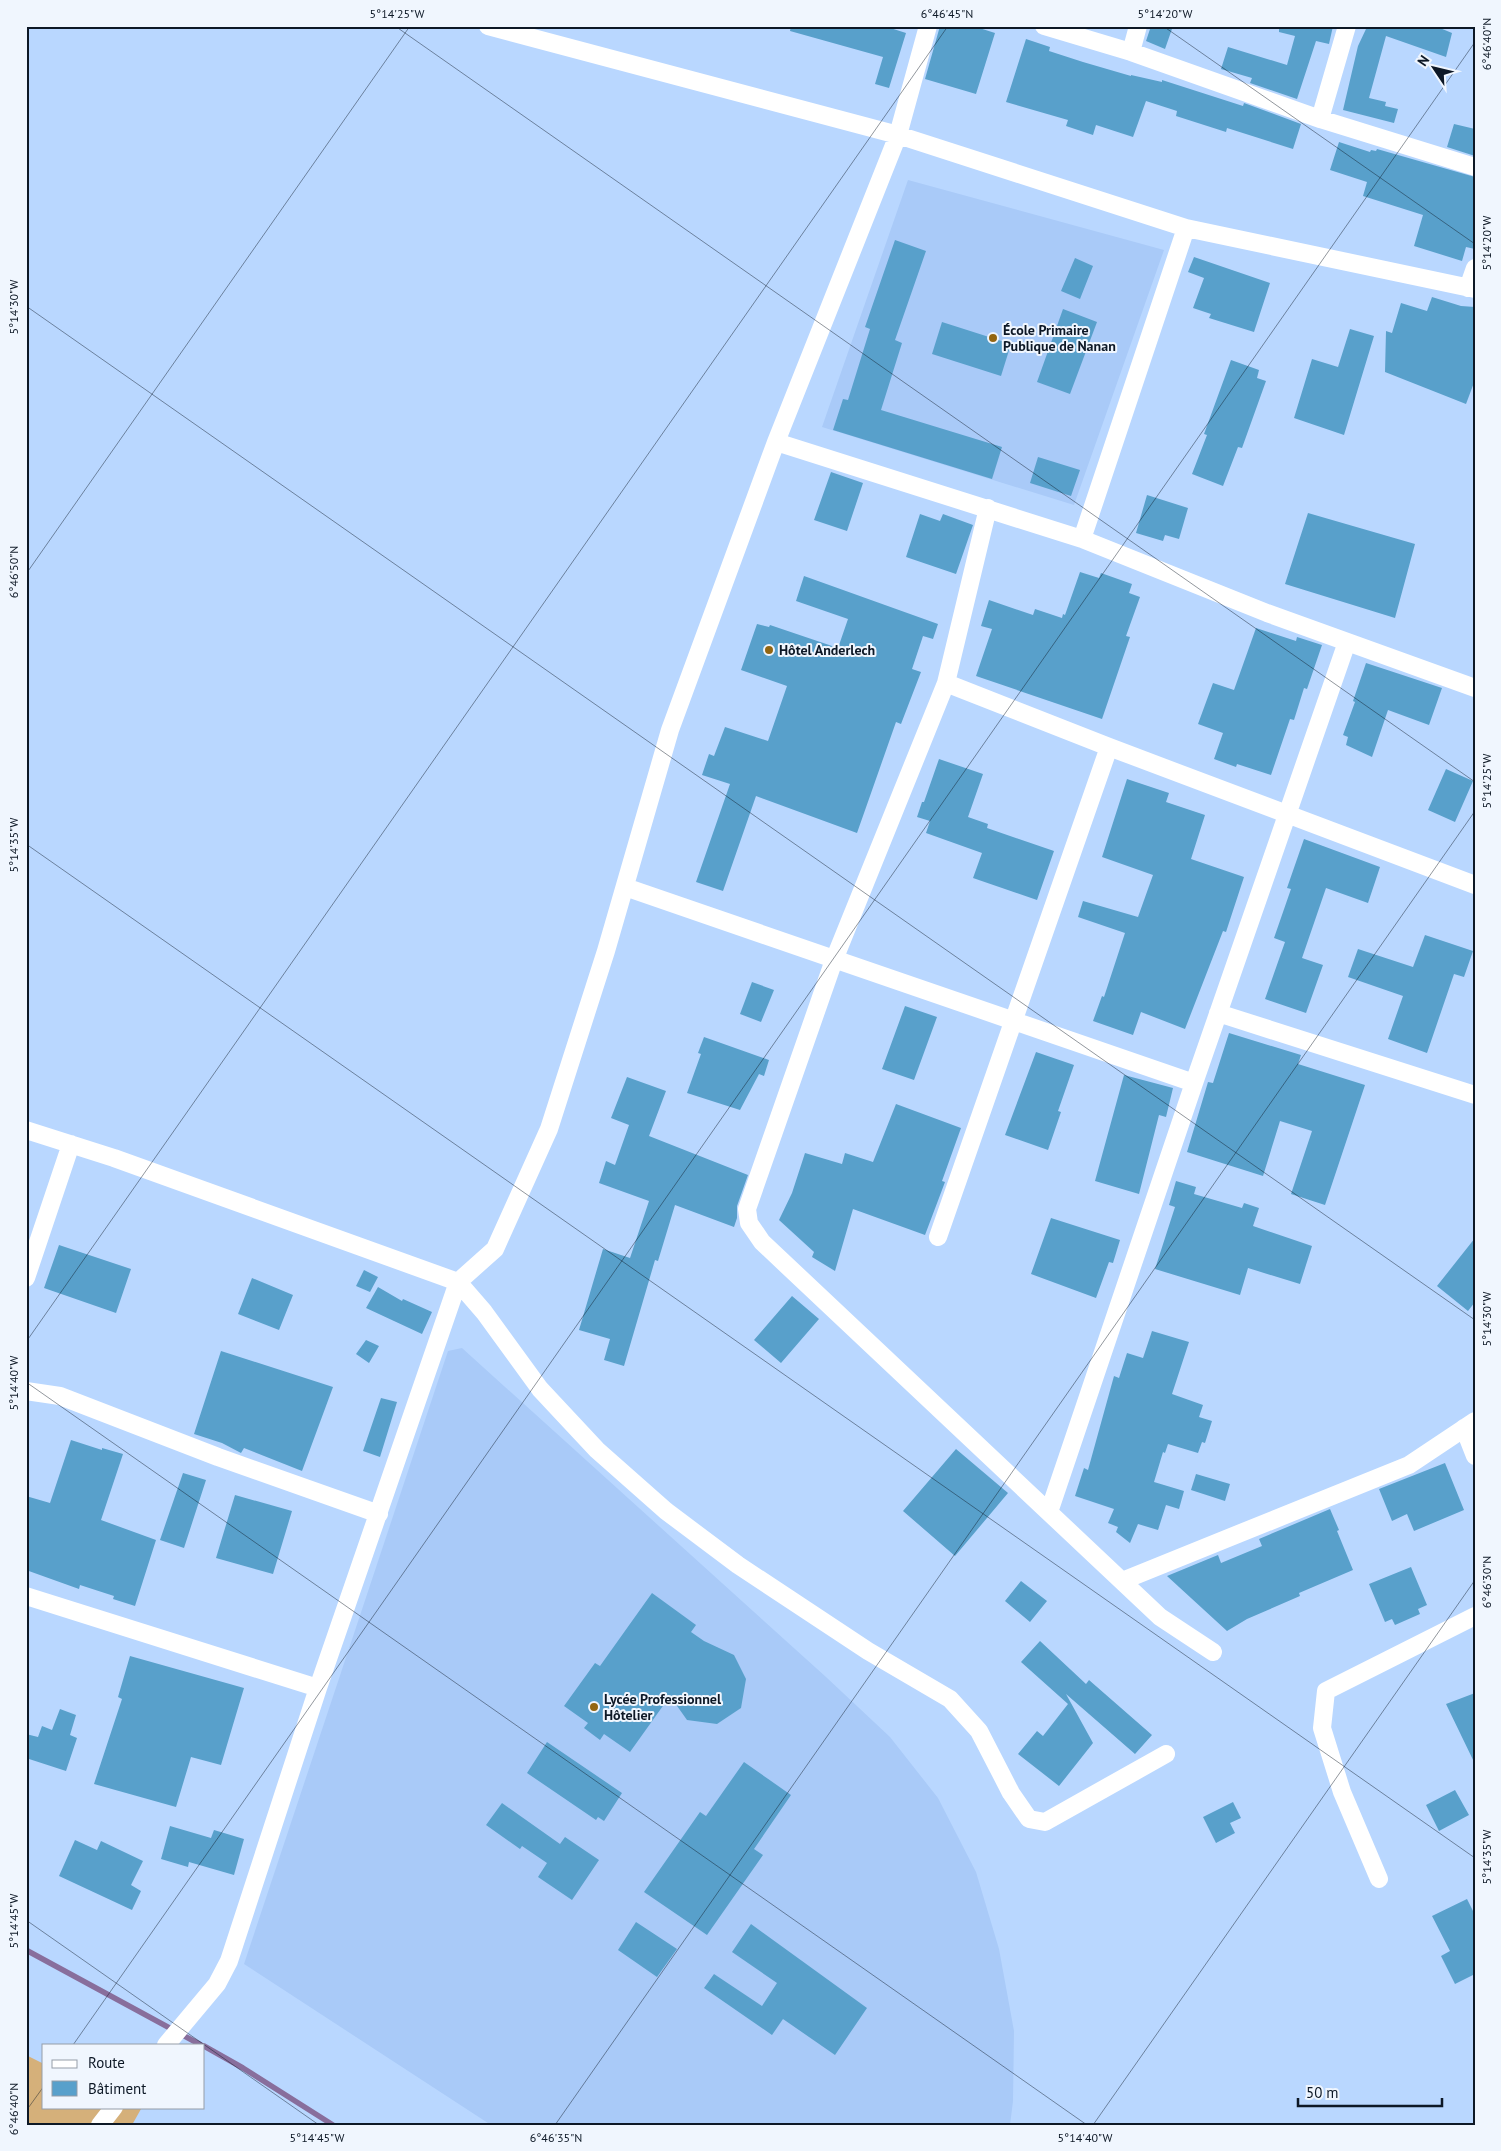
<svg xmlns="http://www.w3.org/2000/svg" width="1501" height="2151" font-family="'PT Sans',sans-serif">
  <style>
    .built { fill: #a9caf8 }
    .green { fill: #d5b07a }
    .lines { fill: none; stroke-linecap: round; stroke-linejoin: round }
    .stream { stroke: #886e9c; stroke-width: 5.5 }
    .building { fill: #58a0cb }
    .minor { stroke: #fff; stroke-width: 18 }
    .ticks { fill: none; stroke: #0d1826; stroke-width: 1; stroke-opacity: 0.45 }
    .poi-dot { fill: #936612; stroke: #f0f6fe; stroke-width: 2 }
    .labels { text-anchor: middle; stroke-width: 4; stroke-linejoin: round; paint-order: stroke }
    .poi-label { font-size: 14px; font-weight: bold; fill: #0d1826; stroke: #f0f6fe; text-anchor: start }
    .neatline { fill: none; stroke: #0d1826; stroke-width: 2 }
    .ticks-label { font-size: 12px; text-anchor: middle; fill: #0d1826 }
  </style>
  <rect width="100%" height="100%" fill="#b9d7ff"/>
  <path class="built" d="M908,180L1164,250L1074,505L822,427Z
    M462,1348L826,1677L890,1737L938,1798L976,1872L999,1949L1014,2031L1013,2101L1010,2125H491L244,1964L448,1351Z"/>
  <path class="green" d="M26,2055L44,2064V2107H136L141,2109L132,2125H26Z"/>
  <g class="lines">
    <path class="stream" d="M26,1950L201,2045
      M204,2046L243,2068L333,2125"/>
  </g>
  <path class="building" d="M791,26H884L906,33L889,88L875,84L883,57L790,31Z
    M940,26H973L995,33L976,94L925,79Z
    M1151,26H1173L1165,49L1146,41Z
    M1279,26H1333L1329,44L1316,41L1297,99L1250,83L1252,78L1221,69L1228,47L1287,65L1295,36L1279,32Z
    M1365,26H1435L1452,33L1446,57L1386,36L1369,98L1386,102L1385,106L1398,109L1394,123L1343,110L1358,46L1366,29Z
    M1026,39L1050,47L1049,51L1083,62L1131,76V75L1162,82V80L1243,106L1244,103L1301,124L1293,149L1227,128L1226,132L1176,116L1177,111L1146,101L1133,137L1096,125L1093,135L1066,126L1068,120L1006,102Z
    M1454,124L1475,129V156L1447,147Z
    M1339,142L1370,152L1371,150L1376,151L1377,149L1475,177V249L1466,247L1462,261L1414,246L1423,215L1363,196L1367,182L1330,170Z
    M895,240L926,251L895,340L902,343L881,410L1002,447L992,479L833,430L843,399L848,400L870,329L865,327Z
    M1194,257L1270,283L1254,332L1209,318L1211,314L1193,308L1204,278L1188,272Z
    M1075,258L1093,266L1080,299L1061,291Z
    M1432,297L1461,306L1475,307V380L1466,404L1385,372L1386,331L1392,333L1401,303L1427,311Z
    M1063,309L1097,322L1070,394L1037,382Z
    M942,322L1011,344L1001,376L932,354Z
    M1350,329L1374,336L1344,435L1294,418L1312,359L1338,367Z
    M1231,360L1259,370L1257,378L1266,381L1242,448L1238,447L1223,486L1192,474L1207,435L1204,434Z
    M1038,457L1080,470L1071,496L1030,483Z
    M831,472L863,483L847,531L814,520Z
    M1147,495L1188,508L1179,539L1165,535L1163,541L1136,533Z
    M1308,513L1415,544L1395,618L1285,584Z
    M920,514L940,521L943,514L973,525L956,574L906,557Z
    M1080,572L1099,578L1101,573L1132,584L1129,593L1140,597L1126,636L1130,637L1102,719L976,676L992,629L981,626L989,600L1033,615L1035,609L1062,618L1063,614L1065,615Z
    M804,576L938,624L933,639L923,636L912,669L921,672L901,724L896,722L857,833L756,796L723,891L696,882L730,784L702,775L709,754L714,756L725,727L768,741L787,686L741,670L757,624L769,627L770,625L838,648L848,619L796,601Z
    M1256,628L1296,641L1297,637L1322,645L1307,689L1304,688L1294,720L1290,719L1271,775L1237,764L1236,767L1214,759L1223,733L1198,724L1213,683L1234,690Z
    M1366,663L1442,688L1429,725L1388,710L1372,757L1346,745L1348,737L1343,735L1355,702L1353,701Z
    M939,759L983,774L968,817L988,824L987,828L1054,851L1037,900L973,878L982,853L926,833L930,821L917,817L922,802H924Z
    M1446,769L1473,781L1455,822L1428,810Z
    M1127,779L1169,793L1166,802L1205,815L1191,859L1244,877L1226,932L1223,931L1185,1029L1141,1012L1133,1035L1093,1021L1102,996L1104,997L1125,933L1078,917L1083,901L1138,917L1153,875L1102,857Z
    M1304,839L1380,867L1368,903L1326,888L1302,958L1323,965L1306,1013L1265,999L1285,942L1274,938L1291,889L1287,888Z
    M1425,935L1473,951L1464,977L1454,974L1427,1053L1388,1039L1403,996L1348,977L1358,949L1413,967Z
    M752,982L774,990L761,1022L740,1014Z
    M905,1006L937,1017L914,1080L882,1069Z
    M1229,1033L1301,1055L1298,1064L1365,1085L1325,1205L1291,1194L1312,1131L1280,1121L1263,1176L1187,1152L1208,1082L1213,1083Z
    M704,1037L769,1060L764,1076L759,1074L740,1110L687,1093L701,1054L698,1053Z
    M1036,1052L1074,1065L1058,1111L1061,1112L1048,1150L1005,1135Z
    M1124,1075L1173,1088L1166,1117L1159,1115L1139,1194L1095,1181Z
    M627,1077L666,1091L649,1136L748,1175L737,1206V1218L734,1227L675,1205L658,1261L655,1260L624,1366L604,1360L610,1339L579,1330L603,1249L630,1258L649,1201L599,1183L606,1161L615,1165L629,1125L611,1118Z
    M896,1104L961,1128L942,1181L945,1182L925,1235L853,1209L835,1271L812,1257L814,1252L779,1220L792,1193L805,1153L842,1164L845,1153L873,1162Z
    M1176,1181L1196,1187L1194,1194L1242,1208L1244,1203L1259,1208L1253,1226L1312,1246L1300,1284L1248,1268L1240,1295L1155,1269L1175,1207L1169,1205Z
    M1051,1218L1120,1240L1113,1263L1109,1262L1096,1298L1031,1274Z
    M1475,1238V1302L1468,1311L1437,1286Z
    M59,1245L131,1269L116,1313L44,1288Z
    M364,1270L378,1277L370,1292L356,1286Z
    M252,1278L293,1295L279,1330L238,1314Z
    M378,1287L402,1301L403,1299L432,1312L422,1334L366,1308Z
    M792,1296L819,1319L781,1363L754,1340Z
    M1152,1331L1189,1342L1172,1394L1203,1405L1199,1417L1212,1421L1205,1443L1202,1442L1198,1453L1168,1444L1165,1453L1163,1452L1154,1482L1184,1491L1179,1509L1166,1505L1158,1530L1138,1524L1130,1543L1116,1532L1118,1527L1108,1523L1114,1509L1075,1496L1084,1468L1088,1470L1114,1376L1119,1378L1127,1353L1143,1358Z
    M366,1340L379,1346L369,1363L356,1354Z
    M221,1351L333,1387L302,1471L244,1448L241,1453L222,1443L194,1434Z
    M381,1398L397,1402L380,1457L363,1451Z
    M71,1440L102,1450V1448L123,1454L101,1520L156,1540L135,1606L113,1599L114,1596L80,1585L79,1589L26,1570V1496L50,1503Z
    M956,1449L1008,1493L955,1556L903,1511Z
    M1445,1463L1464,1510L1414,1531L1407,1514L1392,1521L1379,1489Z
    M183,1473L206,1480L184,1548L160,1540Z
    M1196,1474L1230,1484L1225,1501L1191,1490Z
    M235,1495L292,1511L273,1574L216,1558Z
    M1330,1509L1339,1530L1337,1531L1353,1570L1299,1593L1300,1596L1247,1619L1227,1631L1167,1576L1218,1555L1221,1563L1262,1546L1259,1539Z
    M1411,1567L1427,1605L1418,1609L1420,1614L1395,1625L1392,1619L1385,1622L1369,1584Z
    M1021,1581L1047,1601L1030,1622L1005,1601Z
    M652,1593L696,1625L691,1632L704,1641L734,1655L746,1679L741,1708L717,1724L687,1720L670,1696L630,1752L604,1734L600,1740L584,1728L588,1723L564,1706L595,1663L600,1666Z
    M1040,1641L1086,1684L1089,1680L1152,1735L1135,1754L1066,1694L1093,1743L1059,1786L1018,1754L1037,1731L1043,1736L1068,1704L1021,1662Z
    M130,1656L244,1688L221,1765L191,1757L176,1807L94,1784L122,1699L118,1697Z
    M1475,1693V1764L1446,1704Z
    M60,1709L76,1715L70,1735L77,1738L66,1771L26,1758V1734L38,1737L42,1726L52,1730Z
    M547,1742L622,1793L604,1821L598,1817L596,1820L527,1773Z
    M744,1762L791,1795L754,1849L763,1855L707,1935L644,1892L700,1812L706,1816Z
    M1455,1790L1469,1815L1439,1831L1426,1805Z
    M1233,1802L1241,1818L1230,1823L1235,1833L1216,1843L1203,1817Z
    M502,1803L560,1844L565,1837L599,1860L572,1900L538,1877L547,1863L522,1846L520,1849L486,1825Z
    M170,1826L211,1838L214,1830L244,1839L234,1875L189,1862L188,1867L161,1859Z
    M75,1840L97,1850L101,1841L143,1861L131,1885L141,1891L132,1910L59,1876Z
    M1467,1899L1475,1915V1974L1455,1984L1441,1956L1450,1951L1432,1916Z
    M636,1922L677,1949L657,1977L618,1950Z
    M751,1924L867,2008L835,2055L783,2019L772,2035L704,1988L714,1974L762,2006L777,1983L732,1952Z"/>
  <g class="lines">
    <path class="minor" d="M488,26L898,135L1186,228L1475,289
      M1044,26L1131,52L1320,119L1475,167
      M1131,52L1138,26
      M1320,119L1347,26
      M1468,288L1475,268
      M776,442L1082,539L1267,613L1475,688
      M988,508L946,683L834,960L747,1209L749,1223L762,1242L1160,1617L1213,1652
      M1082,539L1186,228
      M946,683L1109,747L1475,885
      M625,887L1194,1083
      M1218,1013L1475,1095
      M26,1130L114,1158L458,1282L484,1312L540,1389L597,1450L666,1511L738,1565L868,1651L950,1699L979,1731L1011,1793L1029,1819L1045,1822L1166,1754
      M938,1237L1109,747
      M26,1278L71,1144
      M26,1391L60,1396L218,1457L379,1514
      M1464,1428L1475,1456
      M1049,1512L1194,1083L1347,642
      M1122,1581L1409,1465L1475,1421
      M26,1596L318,1688
      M1379,1879L1342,1792L1322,1728L1326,1691L1475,1616
      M166,2045L217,1984L229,1961L318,1688L458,1282L495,1249L549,1129L606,951L670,730L776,442L898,135L928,26
      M100,2125L114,2107"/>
  </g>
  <path class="ticks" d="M395,26L1475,782M1163,26L1475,244M26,306L1475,1320M26,574L410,26M26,844L1475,1858M26,1342L948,26M26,1382L1087,2125M26,1920L319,2125M73,2045L1475,42M26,2111L44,2086M555,2125L1475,811M1093,2125L1475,1580"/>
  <g class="poi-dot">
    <circle cx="993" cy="338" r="5"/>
    <circle cx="769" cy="650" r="5"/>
    <circle cx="594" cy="1707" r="5"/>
  </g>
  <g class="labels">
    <g class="poi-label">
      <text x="1003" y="335">École Primaire<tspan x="1003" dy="16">Publique de Nanan</tspan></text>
      <text x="779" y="655">Hôtel Anderlech</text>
      <text x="604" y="1704">Lycée Professionnel<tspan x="604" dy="16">Hôtelier</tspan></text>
    </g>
  </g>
  <rect width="1501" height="2151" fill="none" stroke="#f0f6fe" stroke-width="55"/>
  <rect x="42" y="2044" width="162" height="65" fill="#f0f6fe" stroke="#959da8"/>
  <rect x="52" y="2060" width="25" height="8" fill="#ffffff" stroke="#959da8"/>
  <text x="88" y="2068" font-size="15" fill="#0d1826">Route</text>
  <rect x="52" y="2081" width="25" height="15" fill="#58a0cb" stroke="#959da8"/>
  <text x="88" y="2094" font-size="15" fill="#0d1826">Bâtiment</text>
  <g transform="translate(1434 68) rotate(305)" stroke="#f0f6fe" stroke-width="4" paint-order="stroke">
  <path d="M0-4L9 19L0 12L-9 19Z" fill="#0d1826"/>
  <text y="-8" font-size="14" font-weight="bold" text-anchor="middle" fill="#0d1826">N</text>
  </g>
  <path d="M1298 2098v8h144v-8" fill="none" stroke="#0d1826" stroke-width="2.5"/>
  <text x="1306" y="2098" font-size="15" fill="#0d1826" stroke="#f0f6fe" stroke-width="4" paint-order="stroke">50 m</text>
  <rect x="28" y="28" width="1446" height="2096" class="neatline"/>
  <g class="ticks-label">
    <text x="397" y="18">5°14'25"W</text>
    <text x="947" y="18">6°46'45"N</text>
    <text x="1165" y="18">5°14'20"W</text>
    <text transform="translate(1487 44) rotate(-90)" y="4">6°46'40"N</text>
    <text transform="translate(1487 243) rotate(-90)" y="4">5°14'20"W</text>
    <text transform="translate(14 307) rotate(-90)" y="4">5°14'30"W</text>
    <text transform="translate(14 572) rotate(-90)" y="4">6°46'50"N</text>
    <text transform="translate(1487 781) rotate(-90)" y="4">5°14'25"W</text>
    <text transform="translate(14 845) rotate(-90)" y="4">5°14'35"W</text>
    <text transform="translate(1487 1319) rotate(-90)" y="4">5°14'30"W</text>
    <text transform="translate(14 1383) rotate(-90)" y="4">5°14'40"W</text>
    <text transform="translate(1487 1582) rotate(-90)" y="4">6°46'30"N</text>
    <text transform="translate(1487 1857) rotate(-90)" y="4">5°14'35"W</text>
    <text transform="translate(14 1921) rotate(-90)" y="4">5°14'45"W</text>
    <text transform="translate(14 2109) rotate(-90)" y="4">6°46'40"N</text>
    <text x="317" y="2142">5°14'45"W</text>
    <text x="556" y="2142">6°46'35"N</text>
    <text x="1085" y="2142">5°14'40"W</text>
  </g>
</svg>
